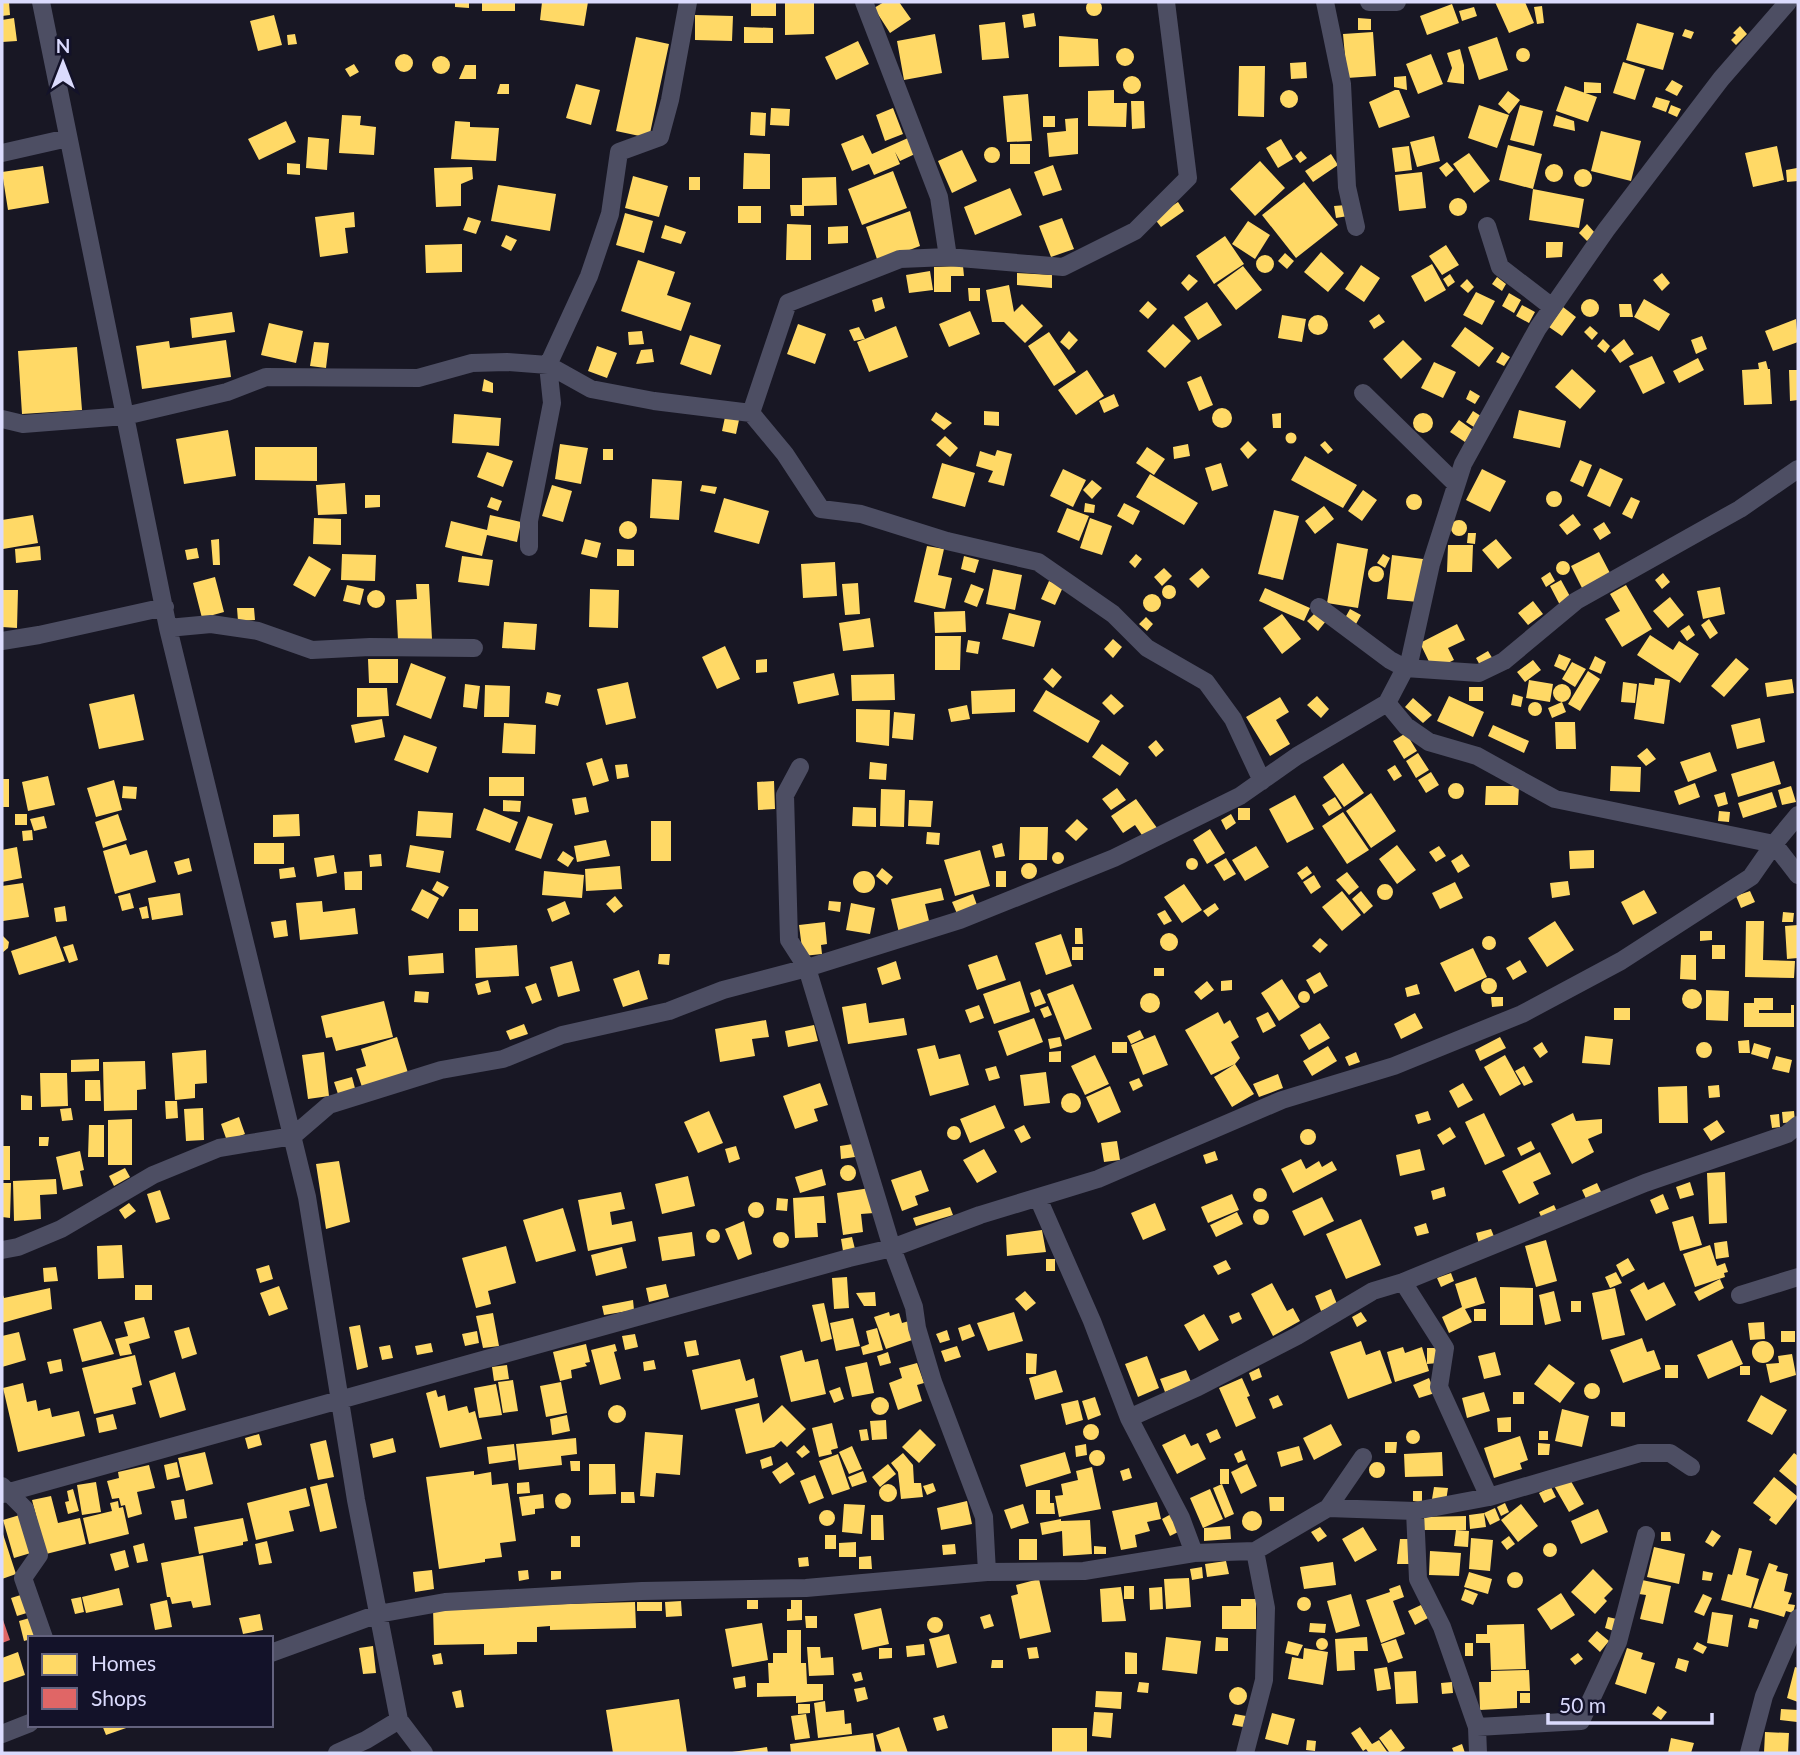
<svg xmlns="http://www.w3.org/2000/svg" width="1800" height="1755" font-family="Lato,sans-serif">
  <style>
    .homes { fill: #ffd966 }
    .shops { fill: #e06666 }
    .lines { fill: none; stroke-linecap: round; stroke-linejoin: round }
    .street { stroke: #4d4e63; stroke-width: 18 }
  </style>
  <rect width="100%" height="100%" fill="#181724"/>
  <path class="homes" d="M1086 8a8 8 0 1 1 16 0a8 8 0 1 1-16 0Z
    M2,2H9L10,15L2,16Z
    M455,2H469V8L455,7Z
    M482,2H515V11H482Z
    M542,2H588L584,26L540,20Z
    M751,2H776V16H751Z
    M785,2H814V34L785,35Z
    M884,2H899L911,19L890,33L874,8Z
    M1495,2H1525L1534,23L1509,33Z
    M1452,4L1459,23L1427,35L1420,16Z
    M1542,6L1544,23L1537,24L1534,7Z
    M1474,7L1477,16L1462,21L1459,11Z
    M1034,13L1036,26L1024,28L1022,15Z
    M274,15L282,45L258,51L250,21Z
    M695,15L733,16L732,41L695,40Z
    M14,18L17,41L2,42V20Z
    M1358,18L1371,19V30H1358Z
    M1005,22L1009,58L982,60L979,25Z
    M1637,23L1674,33L1663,70L1626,60Z
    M1740,26L1747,34L1736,45L1731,40L1736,35L1733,33Z
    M744,27L773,28V43H744Z
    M1685,29L1694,32L1691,39L1682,36Z
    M1373,32L1376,76L1347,78L1343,34Z
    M295,34L297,44L288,45L287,35Z
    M935,34L942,73L904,80L897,41Z
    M1059,36L1098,39L1099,66L1059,67Z
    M636,37L669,44L649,138L616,131Z
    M1497,37L1508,70L1479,80L1468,47Z
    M858,41L869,64L836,80L825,57Z
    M1516 55a7 7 0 1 1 14 0a7 7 0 1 1-14 0Z
    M1116 57a9 9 0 1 1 18 0a9 9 0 1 1-18 0Z
    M1460,49L1464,65V84L1447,82L1452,68L1447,53Z
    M1431,54L1443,84L1418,94L1406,64Z
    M395 63a9 9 0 1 1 18 0a9 9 0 1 1-18 0Z
    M432 65a9 9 0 1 1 18 0a9 9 0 1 1-18 0Z
    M1306,62L1307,78L1291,79L1290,63Z
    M1623,62L1645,69L1635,100L1613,93Z
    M354,64L359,72L350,77L345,69Z
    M465,65H476V79H459Z
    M1239,66H1265L1264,117L1238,116Z
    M1406,76L1407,90L1394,87V77Z
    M1123 85a9 9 0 1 1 18 0a9 9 0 1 1-18 0Z
    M1672,80L1683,86L1677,96L1665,90Z
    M1584,82L1601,83V93H1584Z
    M500,84H509V94H497Z
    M576,84L600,90L591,125L566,118Z
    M1565,86L1597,97L1588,122L1556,111Z
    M1114,90V103H1127L1126,127L1088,126V91Z
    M1395,90H1399L1410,117L1379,128L1369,102Z
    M1280 99a9 9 0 1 1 18 0a9 9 0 1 1-18 0Z
    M1508,91L1520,100L1509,114L1498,104Z
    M1028,94L1032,141L1007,142L1003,96Z
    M1656,97L1670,101L1666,112L1652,107Z
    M1131,101H1144L1145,128L1132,129Z
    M1479,105L1509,115L1497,148L1468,138Z
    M1520,105L1543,111L1534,146L1510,140Z
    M1671,105L1681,109L1677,117L1668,113Z
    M771,108L790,109L789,126L770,125Z
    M893,108L903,134L885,141L876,115Z
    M751,112L766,113L765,136L750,135Z
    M342,115L361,116L360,125L376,127L374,155L339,153Z
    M1556,115L1574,121L1575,131L1553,126Z
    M1043,116H1055V127H1043Z
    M1078,118V154L1049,157L1047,133L1066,131L1065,119Z
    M286,121L296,142L259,160L248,139Z
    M455,121L470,122V127L499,128L496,161L451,159Z
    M1601,131L1641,141L1631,181L1591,171Z
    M863,135L872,154L908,138L915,154L900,161L895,152L900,164L874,175L869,164L852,171L841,144Z
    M1434,136L1440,161L1417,167L1410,142Z
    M308,137L329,139L327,170L306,168Z
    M1281,139L1293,159L1278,168L1266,148Z
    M1010,144H1030V164H1010Z
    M1508,145L1542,154L1533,189L1584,199L1579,228L1529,220L1533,189L1499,180Z
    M1409,146L1412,170L1395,172L1392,148Z
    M1777,146L1784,180L1753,187L1745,153Z
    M984 155a8 8 0 1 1 16 0a8 8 0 1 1-16 0Z
    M962,150L977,181L952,193L938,161Z
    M1301,151L1307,158L1300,163L1295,156Z
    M744,153L770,154V189H743Z
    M1469,153L1490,181L1474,193L1453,164Z
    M1331,154L1338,165L1313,182L1305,171Z
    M1260,161L1285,188L1255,216L1230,189Z
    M1447,162L1454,170L1446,177L1439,168Z
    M287,163L300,164V175L287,174Z
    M1545 173a9 9 0 1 1 18 0a9 9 0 1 1-18 0Z
    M1053,165L1062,190L1043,196L1034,172Z
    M43,166L49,203L8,210L2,172Z
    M472,167L473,179L461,184V206L436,207L434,168Z
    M1797,168L1798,181L1787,182L1786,170Z
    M1574 178a9 9 0 1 1 18 0a9 9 0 1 1-18 0Z
    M893,171L907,208L862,225L848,189Z
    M1422,172L1426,208L1399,211L1395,175Z
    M633,176L668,186L659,217L625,208Z
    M689,177H700V190H689Z
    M836,177L837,205L804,206V216H791L790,205H802V178Z
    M1304,182L1338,225L1296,258L1262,215Z
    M498,185L556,194L550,231L491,221Z
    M1010,188L1022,215L975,235L964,207Z
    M1449 207a9 9 0 1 1 18 0a9 9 0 1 1-18 0Z
    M1178,202L1184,211L1161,227L1154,218Z
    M1346,205L1348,216L1336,218L1334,206Z
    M738,206H761V223H738Z
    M910,211L920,246L878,262L866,227Z
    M354,212L355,227L345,228L348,253L320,257L315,217Z
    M625,213L653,221L644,253L616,245Z
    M468,217L481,221L476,234L463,230Z
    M1062,218L1074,249L1051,257L1039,226Z
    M1248,221L1270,235L1255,259L1232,244Z
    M787,224L811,225V260H786Z
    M1587,224L1595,233L1587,241L1579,233Z
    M665,225L686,232L681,244L661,238Z
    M848,226V243L828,244V227Z
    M506,235L517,240L511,251L501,246Z
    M1225,236L1244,264L1214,284L1196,256Z
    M1546,242H1563L1562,257L1546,258Z
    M462,244V272L426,273L425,245Z
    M1446,245L1459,265L1442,275L1429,256Z
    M1321,252L1344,273L1328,292L1304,272Z
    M1285,253L1294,261L1287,269L1278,261Z
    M1256 264a9 9 0 1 1 18 0a9 9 0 1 1-18 0Z
    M638,260L675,272L667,295L691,303L681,331L621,311Z
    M1432,264L1446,290L1425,302L1411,276Z
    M1361,265L1380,278L1364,302L1345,289Z
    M963,266L964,276H951V292H934V267Z
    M1243,266L1262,290L1236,310L1217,285Z
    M930,271L933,290L909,293L906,275Z
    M1017,273L1052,275V288L1017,285Z
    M1662,273L1670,283L1662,291L1653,280Z
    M1189,274L1198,281L1188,291L1181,283Z
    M1450,274L1455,282L1448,287L1443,279Z
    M1497,277L1506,284L1502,291L1492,284Z
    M1467,279L1474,287L1468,293L1460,286Z
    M1009,285L1014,312L1022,304L1043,326L1025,343L1004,322H992L986,290Z
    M968,288H980V301H969Z
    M1476,292L1495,301L1482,325L1463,315Z
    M1509,293L1521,300L1514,313L1502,306Z
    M882,297L885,308L875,312L872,300Z
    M1581 308a9 9 0 1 1 18 0a9 9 0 1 1-18 0Z
    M1644,299L1670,314L1659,331L1634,317Z
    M1148,301L1157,309L1148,319L1139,311Z
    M1207,302L1222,325L1198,340L1184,317Z
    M1619,304H1631L1633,317H1620Z
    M1522,305L1535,312L1529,323L1516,316Z
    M1563,307L1576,317L1562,336L1549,327Z
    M970,311L980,334L949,347L939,324Z
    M232,312L235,332L192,338L190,318Z
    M1379,314L1385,322L1374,329L1369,321Z
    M1282,315L1306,319L1302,342L1278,338Z
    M1308 325a10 10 0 1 1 20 0a10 10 0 1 1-20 0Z
    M1796,319L1798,342L1773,351L1765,331Z
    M269,323L303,331L296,363L261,355Z
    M798,324L826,334L815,364L787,354Z
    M1173,324L1191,341L1165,368L1147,351Z
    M896,326L908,357L869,372L857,342L865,339L854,341L849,330L859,327L865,339Z
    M1590,326L1598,333L1592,340L1584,332Z
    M1465,327L1494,348L1479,367L1451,346Z
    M642,331L644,344L629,345L628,332Z
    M1069,331L1078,340L1069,350L1060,342Z
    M1049,332L1076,372L1054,386L1028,346Z
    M690,335L721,345L711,375L680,364Z
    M1702,336L1707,349L1696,354L1691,340Z
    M1603,339L1610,346L1605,353L1597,346Z
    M1624,339L1634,354L1620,363L1611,350Z
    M226,340L231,377L142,389L136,346L169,341L170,348Z
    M1403,340L1422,359L1401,379L1383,359Z
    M314,342L329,343L326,368L310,366Z
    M597,346L617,353L607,378L588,371Z
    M77,347L82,410L22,414L18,351Z
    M652,349L654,362L636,364L641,350Z
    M1502,352L1510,357L1504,366L1496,362Z
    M1652,356L1665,383L1643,394L1629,366Z
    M1698,358L1704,370L1679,383L1673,371Z
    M1766,361L1768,369H1770L1772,404L1744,405L1742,370L1759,369L1758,363Z
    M1434,362L1456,372L1443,398L1421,388Z
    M1572,369L1596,391L1580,409L1555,387Z
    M1087,370L1104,396L1076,415L1058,390Z
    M1789,370H1798V400L1790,401Z
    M1201,376L1213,405L1199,411L1187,382Z
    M484,379L493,383V393L482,391Z
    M1470,390L1480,396L1475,404L1466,399Z
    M1114,394L1119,406L1104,413L1099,401Z
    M1212 418a10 10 0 1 1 20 0a10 10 0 1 1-20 0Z
    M1519,410L1566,421L1560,448L1513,438Z
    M984,411L999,412V426L984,425Z
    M1473,411L1484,418L1477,429L1466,422Z
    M936,412L952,423L944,430L931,420Z
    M1281,413V428H1273L1272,414Z
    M1413 423a10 10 0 1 1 20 0a10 10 0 1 1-20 0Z
    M454,414L501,418L499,446L452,443Z
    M725,417L739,420L736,434L722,431Z
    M1459,420L1473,430L1465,442L1450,432Z
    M228,430L236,476L184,484L176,439Z
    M1285.5 438a5.5 5.5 0 1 1 11 0a5.5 5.5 0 1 1-11 0Z
    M945,436L958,448L950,457L936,445Z
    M1248,441L1257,450L1248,459L1240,449Z
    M1325,441L1333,450L1328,454L1320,445Z
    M560,444L588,448L581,484L555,479Z
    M1188,444L1190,456L1174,459L1173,447Z
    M255,447H317V481L255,480Z
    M1147,447L1165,459L1154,475L1136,463Z
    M603,449H613V460H603Z
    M997,450L1012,454L1004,486L988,482L993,471L976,466L980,451L995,456Z
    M487,452L513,461L503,487L477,477Z
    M1305,456L1357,485L1343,508L1291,480Z
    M1580,460L1592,465L1583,487L1570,481Z
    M942,463L975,473L965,507L932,498Z
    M1221,463L1228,486L1212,491L1205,468Z
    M1600,468L1623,479L1610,507L1587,496Z
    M1063,469L1086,480L1073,507L1050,496Z
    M1482,469L1506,481L1490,512L1466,500Z
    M1150,474L1198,503L1184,525L1136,497Z
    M652,479L682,481L679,520L650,518Z
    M1092,480L1102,488L1092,499L1083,490Z
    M345,483L347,514L318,515L316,485Z
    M552,485L572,491L563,522L542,516Z
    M702,485L717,487L715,494L700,491Z
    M1363,490L1377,500L1362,521L1348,511Z
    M1546 499a8 8 0 1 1 16 0a8 8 0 1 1-16 0Z
    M1406 502a8 8 0 1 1 16 0a8 8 0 1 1-16 0Z
    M365,495H380V507L365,508Z
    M491,497L502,501L498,511L487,507Z
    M1631,497L1640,501L1632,519L1622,514Z
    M724,498L769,511L759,544L714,532Z
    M1085,503L1095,505L1094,513L1084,512Z
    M1124,503L1140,511L1133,525L1117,516Z
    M1324,506L1334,519L1315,534L1305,521Z
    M1067,508L1089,516L1079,541L1057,532Z
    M1274,510L1299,516L1283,580L1258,574Z
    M1573,514L1581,525L1567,535L1559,525Z
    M33,515L38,543L3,549L2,520Z
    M490,515L521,522L517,542L487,535L482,556L445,547L451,521L487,530Z
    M314,518L341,519V545L313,544Z
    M1090,518L1112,526L1102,555L1080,548Z
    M1451 528a8 8 0 1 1 16 0a8 8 0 1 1-16 0Z
    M619 530a9 9 0 1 1 18 0a9 9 0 1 1-18 0Z
    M1604,522L1611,533L1600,540L1593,529Z
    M1468,533H1476L1475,544L1467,543Z
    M219,539L220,565H213L211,540Z
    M585,539L601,543L597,558L581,554Z
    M1496,539L1512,558L1498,569L1482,550Z
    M1337,543L1368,549L1358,608L1327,603Z
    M1448,545H1473L1472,572H1447Z
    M40,546L41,560L16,563L15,549Z
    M927,546L944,549L938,575L952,578L945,609L914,602Z
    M197,548L199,558L187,560L185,550Z
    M617,549L634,550V566H617Z
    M1599,552L1611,575L1583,590L1571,566Z
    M342,554L376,555L375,581L341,580Z
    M1136,554L1142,559L1135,568L1129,562Z
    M1383,554L1390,558L1385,568L1377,563Z
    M1392,555L1423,559L1418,602L1387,599Z
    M309,556L331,569L315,597L293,585Z
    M462,556L493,560L489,586L458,582Z
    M964,556L979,560L975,573L961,569Z
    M1556 568a7 7 0 1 1 14 0a7 7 0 1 1-14 0Z
    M835,562L837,596L803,598L801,564Z
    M1368 574a8 8 0 1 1 16 0a8 8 0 1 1-16 0Z
    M1164,568L1172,576L1162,586L1154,577Z
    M1202,568L1210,577L1198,588L1189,579Z
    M993,569L1022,575L1015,610L986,604Z
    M1550,572L1555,581L1546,587L1541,578Z
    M1663,573L1670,582L1662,589L1655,580Z
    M215,577L224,612L202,618L193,583Z
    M1561,580L1572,600L1561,607L1550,586Z
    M1049,581L1063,587L1055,605L1041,599Z
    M858,583L860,614L845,615L842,584Z
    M416,584H429L432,639L398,640L396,600L417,599Z
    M971,584L984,589L977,607L964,602Z
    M1162 592a7 7 0 1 1 14 0a7 7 0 1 1-14 0Z
    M347,585L364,589L360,605L343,601Z
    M1626,585L1652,629L1622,647L1605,619L1620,611L1610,594Z
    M1720,587L1725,614L1703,619L1697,591Z
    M1265,588L1310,608L1304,621L1259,601Z
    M590,589L619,590L618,628L589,627Z
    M2,590H18L17,628L2,627Z
    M367 599a9 9 0 1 1 18 0a9 9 0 1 1-18 0Z
    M1143 603a9 9 0 1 1 18 0a9 9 0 1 1-18 0Z
    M1670,597L1684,615L1668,628L1653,611Z
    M1533,601L1543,614L1528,625L1518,613Z
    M237,608H254L255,620L238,621Z
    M1350,609L1361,615L1356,624L1345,618Z
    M965,611L966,632L935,633L934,612Z
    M1316,612L1326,621L1318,631L1307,621Z
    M1009,613L1041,621L1034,647L1002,639Z
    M1282,614L1301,639L1282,654L1263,628Z
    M1146,617L1153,624L1147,631L1139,624Z
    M870,618L874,647L843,651L839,623Z
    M1709,619L1718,633L1710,639L1701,625Z
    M504,622L537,624L535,650L502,648Z
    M1457,624L1465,640L1448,648L1454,660L1433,670L1420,643Z
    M1689,625L1695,635L1687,641L1680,631Z
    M1650,635L1673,650L1679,641L1699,654L1680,683L1637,655Z
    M935,636H961L960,670H935Z
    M1113,639L1122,647L1113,658L1104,649Z
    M968,640L980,642L978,654L966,652Z
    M725,646L740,679L717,689L702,657Z
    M1488,651L1494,661L1481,667L1476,658Z
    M1559,654L1571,659L1565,671L1554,666Z
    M1595,656L1606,662L1601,674L1589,669Z
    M1736,658L1749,669L1724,697L1711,686Z
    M368,659H398V683H369Z
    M767,659V672L756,673V660Z
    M1533,660L1541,670L1525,682L1517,672Z
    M1572,662L1586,669L1575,687L1562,679Z
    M411,663L446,677L431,719L396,705Z
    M1052,668L1062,677L1053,688L1043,679Z
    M1588,671L1600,679L1580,711L1568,704Z
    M834,673L839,695L798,704L793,682Z
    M894,674L895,700L852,701L851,675Z
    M1655,678L1670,680L1664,724L1634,719L1639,683L1654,685Z
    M1792,679L1794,693L1767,697L1765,683Z
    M1529,680L1553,684L1550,702L1526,698Z
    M628,682L636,718L606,725L597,689Z
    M1623,682L1637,684L1635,703L1621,702Z
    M465,684L480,686L477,709L463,707Z
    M1553 693a9 9 0 1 1 18 0a9 9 0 1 1-18 0Z
    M485,685L510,686L509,717H484Z
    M1469,687H1483V701H1469Z
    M357,688H387L389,716L357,717Z
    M1015,689V712L972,714L971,691Z
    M1046,690L1100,721L1088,743L1033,711Z
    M547,692L561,695L558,706L545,703Z
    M134,694L144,740L99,749L89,704Z
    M1111,694L1124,706L1114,715L1102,703Z
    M1513,694L1523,697L1521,707L1511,705Z
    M1317,696L1329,709L1321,718L1307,705Z
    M1449,696L1484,712L1473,737L1437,721Z
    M1280,697L1289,712L1276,720L1290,744L1270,756L1246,717Z
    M1413,698L1432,715L1423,723L1405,707Z
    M1562,702L1566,712L1552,718L1548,708Z
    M1528 709a7 7 0 1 1 14 0a7 7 0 1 1-14 0Z
    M967,705L970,719L951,722L948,709Z
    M856,709L890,710L889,746L856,742Z
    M894,712L915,714L913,740L892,738Z
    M1760,718L1765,742L1737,749L1731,725Z
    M382,719L385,737L355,743L351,725Z
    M1555,722H1575L1576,749H1556Z
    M504,723L536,725L535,754L502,753Z
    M1493,725L1529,741L1524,753L1488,736Z
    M1406,733L1417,751L1404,759L1393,741Z
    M404,735L437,747L428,773L394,760Z
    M1156,740L1164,750L1156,757L1148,747Z
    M1102,744L1129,763L1120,776L1092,757Z
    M1647,748L1656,759L1646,766L1637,756Z
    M1710,752L1717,771L1688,782L1680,762Z
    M1418,753L1429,770L1416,778L1406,761Z
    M602,758L609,781L593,786L586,763Z
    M1774,761L1781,784L1738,797L1731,774Z
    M870,762L887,764L886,780L869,779Z
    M1343,763L1364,793L1344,807L1323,777Z
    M627,764L629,777L617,779L615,765Z
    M1395,765L1402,776L1394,781L1387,770Z
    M1611,766L1641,767L1640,792L1610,791Z
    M1431,772L1439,785L1426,793L1418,780Z
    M48,776L55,805L28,811L22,782Z
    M489,777H524V796H489Z
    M2,779H9V807H2Z
    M114,780L122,810L96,817L87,788Z
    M774,781L775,809L758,810L757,782Z
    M1448 791a8 8 0 1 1 16 0a8 8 0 1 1-16 0Z
    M1695,783L1700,797L1679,805L1674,791Z
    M123,786L137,787L136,799L122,798Z
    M1486,786H1519L1518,805H1485Z
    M1791,786L1796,802L1782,805L1778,790Z
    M1117,788L1126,800L1111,810L1102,799Z
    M881,789L905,790L904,827L880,826Z
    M1725,792L1728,804L1718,807L1714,795Z
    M1772,792L1777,807L1743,818L1738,803Z
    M1371,793L1396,831L1371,848L1346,811Z
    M1295,795L1314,829L1287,843L1269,809Z
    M586,797L589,812L575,815L572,799Z
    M1335,797L1342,808L1329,816L1322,805Z
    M1136,799L1160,832L1146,841L1135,825L1123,833L1111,816Z
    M503,800L521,801L520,812L503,811Z
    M909,800L933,801L931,827L908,826Z
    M853,807L876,808V827L852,826Z
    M484,808L518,822L510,843L476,830Z
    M1238,808H1250V820H1238Z
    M418,811L453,813L451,838L416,836Z
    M1719,811L1730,812L1729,822L1718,821Z
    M1343,812L1369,850L1347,864L1322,826Z
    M15,814H27V825H15Z
    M118,814L127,840L103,848L95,822Z
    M299,814L300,836L273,837V815Z
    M1231,814L1236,823L1226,830L1221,820Z
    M44,816L47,828L34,831L30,819Z
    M528,816L553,824L541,859L515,850Z
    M1077,819L1088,829L1076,841L1065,831Z
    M651,821H671V861H651Z
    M1020,827H1048L1047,860H1019Z
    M1210,829L1225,853L1207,864L1193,840Z
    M32,830L33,840L23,841L22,831Z
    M927,832L940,833L939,845L926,844Z
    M606,840L610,856L577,862L574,846Z
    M254,843H284V864H254Z
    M1002,843L1005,856L995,858L992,846Z
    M126,844L130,855L147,850L156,882L115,894L103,851Z
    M410,845L444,851L440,873L406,867Z
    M1397,845L1416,870L1397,884L1379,859Z
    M1256,846L1269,867L1245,881L1232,860Z
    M1439,846L1446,856L1436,862L1429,852Z
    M17,847L22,878L2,882V850Z
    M980,850L990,886L955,896L944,860Z
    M1594,850V868L1570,869L1569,851Z
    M563,851L574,858L568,867L557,860Z
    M1052 858a6 6 0 1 1 12 0a6 6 0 1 1-12 0Z
    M381,854L382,866L370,867L369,855Z
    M1462,854L1470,866L1458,873L1451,861Z
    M334,855L337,873L317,877L314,858Z
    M189,858L192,871L178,875L174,862Z
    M1226,858L1236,874L1224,881L1214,865Z
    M1186 864a6 6 0 1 1 12 0a6 6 0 1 1-12 0Z
    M1021 871a8 8 0 1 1 16 0a8 8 0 1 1-16 0Z
    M620,866L622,889L586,891L585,869Z
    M1307,866L1312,873L1302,880L1297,873Z
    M294,867L296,877L280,879L279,869Z
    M882,868L893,877L887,885L876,876Z
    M362,871V890H345L344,872Z
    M544,871L584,875L582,898L542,895Z
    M996,871H1006V887H996Z
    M853 882a11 11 0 1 1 22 0a11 11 0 1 1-22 0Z
    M1347,872L1359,887L1349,895L1336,880Z
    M1314,875L1321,887L1311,894L1303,882Z
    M437,881L449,887L443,897L432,890Z
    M1568,881L1570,895L1552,898L1550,883Z
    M1455,882L1463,898L1440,909L1432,893Z
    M23,883L29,917L3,921L2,886Z
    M1377 892a8 8 0 1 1 16 0a8 8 0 1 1-16 0Z
    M1184,884L1202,910L1182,923L1164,897Z
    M941,888L944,900L925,904L930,925L899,933L891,899Z
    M422,889L439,898L428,919L411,910Z
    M1644,890L1657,913L1633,925L1621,902Z
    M1342,891L1361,915L1342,931L1322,907Z
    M1361,891L1373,906L1364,914L1352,899Z
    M1750,891L1755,902L1741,908L1736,896Z
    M130,893L134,908L122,911L118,896Z
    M180,893L183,915L152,920L148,898Z
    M973,894L978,908L958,916L952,902Z
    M615,896L623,906L614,913L606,904Z
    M322,901L323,912L355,908L358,934L300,940L296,903Z
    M565,901L570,914L552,922L547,909Z
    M829,901L841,902L840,912L828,910Z
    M851,903L875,908L870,934L846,930Z
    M1215,903L1219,909L1208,917L1203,911Z
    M65,906L67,921L56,922L54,908Z
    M147,906L149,918L142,919L139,908Z
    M459,909H478V931H459Z
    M1165,910L1172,921L1164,925L1157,914Z
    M1783,912L1794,913L1793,922H1782Z
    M286,920L288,936L274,938L271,922Z
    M1555,921L1574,950L1547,967L1528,938Z
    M1746,921H1764L1763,960L1795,961L1794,978L1745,977Z
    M825,922L827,944L821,945L822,954L803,956L799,925Z
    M1798,925V958L1787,959L1785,926Z
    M1075,928H1082L1083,944H1075Z
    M1700,931H1712V940L1700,941Z
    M1160 942a9 9 0 1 1 18 0a9 9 0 1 1-18 0Z
    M1061,934L1072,966L1046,975L1035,943Z
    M2,935L9,942L8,948L2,953Z
    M1482 943a7 7 0 1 1 14 0a7 7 0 1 1-14 0Z
    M56,936L65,961L19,975L11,951Z
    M1320,938L1328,945L1320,953L1312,946Z
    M73,944L78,960L69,963L63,947Z
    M517,945L519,976L476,978L475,948Z
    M1712,945H1725V959H1712Z
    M1072,947H1083V960H1072Z
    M1473,948L1487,977L1455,992L1440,963Z
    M443,953L444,973L409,975L408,956Z
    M659,954H670L669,965L658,964Z
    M997,955L1006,980L977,990L968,965Z
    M1681,955H1696V980L1680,979Z
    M1520,960L1527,972L1513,980L1506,968Z
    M572,961L580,991L558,997L550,967Z
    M896,961L901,979L882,985L877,968Z
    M1154,968H1164V976H1154Z
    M639,970L648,999L623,1007L613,979Z
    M1320,972L1328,986L1314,994L1306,980Z
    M1481 986a8 8 0 1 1 16 0a8 8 0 1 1-16 0Z
    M1282,979L1300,1007L1279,1021L1261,993Z
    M488,980L491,992L478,995L475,984Z
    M1232,980V990L1221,991V981Z
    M1020,981L1030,1012L994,1024L983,994Z
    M1207,981L1214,990L1201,1000L1194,992Z
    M536,983L542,1000L532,1004L525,987Z
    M1073,984L1092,1029L1065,1040L1047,994Z
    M1417,984L1420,994L1407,997L1405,988Z
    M1040,989L1046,1003L1035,1007L1030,993Z
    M1682 999a10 10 0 1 1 20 0a10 10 0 1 1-20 0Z
    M1706,990L1729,991L1728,1021L1706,1020Z
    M1298 997a6 6 0 1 1 12 0a6 6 0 1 1-12 0Z
    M415,991L429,992L428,1003L414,1002Z
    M1140 1003a10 10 0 1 1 20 0a10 10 0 1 1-20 0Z
    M1491,997H1503V1006L1492,1007Z
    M1754,998H1773V1010H1759V1013H1791V1005H1794V1027H1744V1003H1754Z
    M384,1001L393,1037L336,1051L332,1037L326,1038L321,1016Z
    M866,1003L869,1023L904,1018L907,1035L848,1044L842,1007Z
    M979,1005L984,1018L970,1023L965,1010Z
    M1048,1006L1052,1015L1044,1018L1040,1009Z
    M1614,1008H1630V1020H1614Z
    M1218,1012L1224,1024L1230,1020L1239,1037L1231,1042L1240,1058L1235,1064L1254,1094L1232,1107L1214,1077L1235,1064L1211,1075L1185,1030Z
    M1268,1012L1276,1026L1263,1033L1256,1018Z
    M1415,1013L1423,1028L1401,1039L1394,1024Z
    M1034,1018L1043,1042L1007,1056L998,1031Z
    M766,1020L769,1037L752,1039L755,1056L720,1062L715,1029Z
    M1320,1023L1330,1038L1309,1050L1300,1035Z
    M524,1024L528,1034L510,1040L506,1031Z
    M814,1025L818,1041L788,1047L785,1031Z
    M1140,1030L1144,1038L1131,1044L1127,1036Z
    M1155,1035L1168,1065L1143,1075L1131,1045Z
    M1585,1036L1613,1039L1610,1065L1582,1063Z
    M397,1037L408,1073L362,1087L356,1069L366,1066L361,1049Z
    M1060,1037L1062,1046L1050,1049L1048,1039Z
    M1500,1037L1506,1048L1480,1061L1475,1050Z
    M1749,1040L1750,1053H1739L1738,1041Z
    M1112,1042H1127V1053H1112Z
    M1542,1042L1548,1052L1540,1058L1533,1048Z
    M1696 1050a8 8 0 1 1 16 0a8 8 0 1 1-16 0Z
    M1754,1043L1771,1048L1768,1059L1751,1054Z
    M935,1045L939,1059L960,1054L969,1085L930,1096L917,1049Z
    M1328,1046L1337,1061L1312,1076L1303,1061Z
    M206,1050L207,1083L195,1084V1098L175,1100L172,1053Z
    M1061,1051V1062H1049V1052Z
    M324,1052L329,1096L308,1099L302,1055Z
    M1356,1052L1360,1062L1349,1066L1345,1057Z
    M1095,1055L1109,1084L1085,1095L1071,1066Z
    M1505,1055L1521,1084L1500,1096L1484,1067Z
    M1776,1056L1792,1060L1789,1073L1772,1069Z
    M99,1059V1071L71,1072V1060Z
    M145,1061L146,1089L137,1090V1110L104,1111L103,1062Z
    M996,1066L1000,1078L989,1081L985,1069Z
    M1524,1066L1533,1082L1524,1086L1515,1071Z
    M1046,1072L1050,1103L1024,1106L1020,1075Z
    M40,1073H67L68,1106L41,1107Z
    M1278,1074L1283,1088L1259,1097L1253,1084Z
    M352,1077L356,1092L339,1097L334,1082Z
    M1139,1078L1143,1086L1133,1091L1129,1082Z
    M85,1080H100L101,1101H85Z
    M820,1083L828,1105L814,1109L818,1121L795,1129L783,1096Z
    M1463,1083L1473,1100L1458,1108L1449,1091Z
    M1719,1085L1720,1097L1709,1098L1708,1086Z
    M1110,1086L1121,1112L1098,1123L1086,1097Z
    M1687,1086L1688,1123H1659L1658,1087Z
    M1061 1103a10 10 0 1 1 20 0a10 10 0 1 1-20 0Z
    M21,1095L32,1096V1110H21Z
    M165,1101H177L178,1118L166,1119Z
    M995,1105L1005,1128L970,1143L960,1119Z
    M71,1108L73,1120L62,1121L60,1109Z
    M203,1108L204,1140L186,1141L184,1109Z
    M709,1111L723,1143L698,1153L684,1122Z
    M1428,1111L1431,1120L1418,1124L1415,1115Z
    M1794,1111L1795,1122L1783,1123L1782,1112Z
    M1484,1113L1505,1156L1485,1165L1465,1122Z
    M1573,1113L1576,1121L1602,1119V1133L1588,1139L1594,1152L1572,1164L1551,1124Z
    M1779,1114L1780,1127L1772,1128L1770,1115Z
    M239,1117L245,1134L227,1141L221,1124Z
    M132,1119V1165H108V1120Z
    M1717,1120L1725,1132L1711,1141L1703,1129Z
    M89,1125H104V1157H88Z
    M1024,1125L1031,1138L1021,1143L1014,1130Z
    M947 1133a7 7 0 1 1 14 0a7 7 0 1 1-14 0Z
    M1450,1127L1456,1137L1443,1145L1437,1135Z
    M1300 1137a8 8 0 1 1 16 0a8 8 0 1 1-16 0Z
    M39,1137H49L48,1146H39Z
    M1117,1141L1120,1160L1104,1162L1101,1143Z
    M1531,1141L1535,1149L1521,1156L1517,1148Z
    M853,1144L855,1157L841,1159L840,1146Z
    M2,1146H10V1180H2Z
    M736,1146L740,1159L729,1163L725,1149Z
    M984,1149L997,1172L977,1183L963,1160Z
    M1420,1149L1425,1170L1400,1176L1396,1155Z
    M80,1151L84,1170L80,1171L83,1186L63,1190L56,1157Z
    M1215,1151L1218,1160L1206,1164L1203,1155Z
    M1540,1152L1551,1174L1533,1182L1539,1194L1519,1204L1502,1171Z
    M1301,1159L1306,1169L1319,1161L1322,1167L1332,1161L1337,1170L1293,1193L1281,1169Z
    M339,1161L350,1222L326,1229L316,1164Z
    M840 1173a8 8 0 1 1 16 0a8 8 0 1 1-16 0Z
    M125,1168L130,1177L114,1186L109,1176Z
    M822,1169L826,1185L800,1193L795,1177Z
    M921,1170L929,1191L915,1196L918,1205L902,1211L891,1180Z
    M1725,1172L1727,1223L1709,1224L1707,1173Z
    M688,1176L695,1206L662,1214L655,1184Z
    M56,1179L57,1194L40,1195L41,1219L14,1221L13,1181Z
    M1690,1182L1694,1195L1680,1199L1676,1187Z
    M2,1183H11L10,1218L2,1217Z
    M1597,1183L1603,1196L1588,1203L1582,1190Z
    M1444,1187L1446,1196L1433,1200L1431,1191Z
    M870,1188L874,1213L861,1214L863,1232L843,1235L837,1193Z
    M1253 1195a7 7 0 1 1 14 0a7 7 0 1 1-14 0Z
    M160,1190L170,1219L156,1223L147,1194Z
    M621,1192L625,1209L610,1212L612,1225L632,1221L636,1241L588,1251L578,1200Z
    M1232,1194L1239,1210L1208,1223L1201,1207Z
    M1663,1194L1669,1209L1656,1214L1650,1200Z
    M824,1196L826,1223H817L818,1237L795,1238L793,1198Z
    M1322,1197L1334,1221L1304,1236L1292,1211Z
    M777,1198L788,1199L787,1211L776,1210Z
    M748 1210a8 8 0 1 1 16 0a8 8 0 1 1-16 0Z
    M129,1203L136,1211L125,1219L119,1210Z
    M1155,1203L1166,1230L1143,1240L1131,1213Z
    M1554,1205L1558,1214L1543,1221L1539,1212Z
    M950,1207L953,1215L916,1226L913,1218Z
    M563,1208L576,1251L536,1262L523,1220Z
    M1253 1217a8 8 0 1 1 16 0a8 8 0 1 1-16 0Z
    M1237,1212L1243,1224L1216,1237L1210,1225Z
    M1693,1216L1702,1245L1680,1251L1672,1222Z
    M1361,1219L1381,1265L1346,1279L1326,1234Z
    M744,1221L752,1254L738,1260L725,1229Z
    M1426,1223L1429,1233L1417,1236L1414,1227Z
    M1491,1229L1495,1239L1479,1244L1476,1233Z
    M706 1236a7 7 0 1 1 14 0a7 7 0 1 1-14 0Z
    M1042,1230L1046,1252L1007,1256L1006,1235Z
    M773 1240a8 8 0 1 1 16 0a8 8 0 1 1-16 0Z
    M692,1232L695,1256L662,1261L658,1237Z
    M852,1237L855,1249L843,1251L841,1239Z
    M1546,1240L1557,1281L1536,1287L1525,1246Z
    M1727,1241L1729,1257L1716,1259L1714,1243Z
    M122,1245L124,1278L98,1279L97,1246Z
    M1710,1245L1717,1266L1725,1263L1728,1272L1724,1273L1725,1277L1695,1287L1683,1254Z
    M506,1246L516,1283L488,1291L491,1304L476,1308L462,1258Z
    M622,1247L627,1268L596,1276L591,1255Z
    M1628,1258L1635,1270L1622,1277L1616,1265Z
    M1046,1259H1055V1271H1046Z
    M1226,1260L1231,1269L1218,1275L1213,1266Z
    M269,1265L273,1279L260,1283L256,1269Z
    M56,1267L58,1281L44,1282L43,1268Z
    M1616,1272L1622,1283L1610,1288L1605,1277Z
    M1451,1273L1454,1281L1441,1287L1437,1278Z
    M847,1277L849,1308L834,1309L832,1278Z
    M1476,1277L1485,1303L1465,1309L1472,1322L1449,1333L1442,1317L1462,1307L1455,1284Z
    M1720,1279L1724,1288L1699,1301L1694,1292Z
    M1644,1282L1648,1290L1664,1282L1676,1305L1646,1321L1630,1290Z
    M1272,1283L1287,1311L1293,1308L1300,1321L1273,1336L1251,1294Z
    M666,1284L669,1297L649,1302L646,1288Z
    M135,1285H152V1300H135Z
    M279,1286L288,1309L269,1316L260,1293Z
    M1500,1287L1533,1288V1325H1500Z
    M50,1288L52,1309L2,1323V1292L4,1298Z
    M1615,1288L1625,1335L1602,1340L1592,1293Z
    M1331,1289L1337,1304L1321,1311L1315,1296Z
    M1025,1291L1036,1303L1026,1311L1015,1299Z
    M1554,1291L1561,1321L1545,1325L1539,1295Z
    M875,1292L876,1306H864L856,1293Z
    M633,1300L634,1310L604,1315L602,1306Z
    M1571,1301H1581V1312H1571Z
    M824,1303L832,1339L821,1342L812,1305Z
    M1474,1309H1486V1321H1474Z
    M889,1312L890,1316L899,1313L902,1323L909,1321L915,1339L886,1349L874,1317Z
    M1014,1312L1023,1341L988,1351L977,1323Z
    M1239,1312L1242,1319L1232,1324L1229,1316Z
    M1361,1312L1367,1321L1357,1327L1352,1317Z
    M493,1313L499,1346L483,1348L476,1316Z
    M1204,1314L1219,1340L1199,1351L1184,1325Z
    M144,1317L150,1338L129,1344L132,1354L120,1356L115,1339L128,1336L124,1322Z
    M853,1318L860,1346L836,1351L830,1323Z
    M101,1321L114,1354L82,1362L73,1329Z
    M1764,1322L1765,1339L1750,1340L1748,1323Z
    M970,1324L975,1336L962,1341L958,1328Z
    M360,1325L368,1367L357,1370L349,1327Z
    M189,1327L197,1354L182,1359L174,1331Z
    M877,1328L883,1350L863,1355L861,1347L869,1344L866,1331Z
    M947,1330L950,1340L940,1343L936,1334Z
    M477,1331L479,1343L465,1346L462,1334Z
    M1781,1331H1795V1342H1781Z
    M19,1332L26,1360L2,1367V1336Z
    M635,1334L638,1347L625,1350L622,1336Z
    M1642,1338L1647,1352L1654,1350L1661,1369L1623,1383L1610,1350Z
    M696,1340L699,1355L687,1357L684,1342Z
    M1732,1340L1743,1364L1708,1379L1697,1355Z
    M1361,1341L1366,1355L1380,1350L1392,1383L1348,1399L1330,1352Z
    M1752 1352a11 11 0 1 1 22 0a11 11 0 1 1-22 0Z
    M431,1343L433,1352L417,1355L415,1346Z
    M586,1344L590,1362L585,1363L587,1366L571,1370L572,1378L560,1381L553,1352Z
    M615,1344L617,1351L614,1352L621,1379L600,1385L591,1350Z
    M390,1345L393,1358L382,1360L379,1347Z
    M957,1346L961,1357L945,1362L941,1351Z
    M1403,1347L1405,1353L1422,1347L1429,1371L1395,1382L1387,1352Z
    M1427,1348H1437L1438,1363L1427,1364Z
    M802,1350L805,1362L818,1359L826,1394L791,1402L780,1356Z
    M888,1352L891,1363L880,1366L877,1356Z
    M1495,1352L1501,1375L1484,1379L1478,1356Z
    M1026,1353L1037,1354L1036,1374H1026Z
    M1792,1354L1796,1375L1770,1383L1766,1364L1779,1363L1778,1356Z
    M135,1355L142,1385L132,1388L136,1404L94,1414L82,1368Z
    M1147,1356L1159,1388L1138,1397L1125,1364Z
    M61,1359L63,1371L50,1374L47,1362Z
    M740,1359L746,1381L754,1378L758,1397L701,1410L692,1370Z
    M654,1360L656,1369L644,1371L643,1362Z
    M867,1362L874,1393L852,1397L845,1367Z
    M917,1363L924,1383L917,1385L922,1401L898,1410L889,1383L902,1378L899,1368Z
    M1549,1364L1575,1383L1560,1403L1534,1384Z
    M507,1365L509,1379L494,1381L492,1367Z
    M1665,1365H1678V1378H1665Z
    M1740,1366H1750V1375H1740Z
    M1259,1368L1262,1377L1252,1381L1249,1373Z
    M1056,1370L1063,1392L1035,1400L1029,1378Z
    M1186,1370L1191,1382L1165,1392L1160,1379Z
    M175,1372L186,1410L160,1418L149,1381Z
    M1242,1378L1250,1396L1247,1397L1256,1418L1236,1427L1219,1388Z
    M1429,1378L1435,1393L1419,1398L1413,1385Z
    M513,1380L518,1411L503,1413L498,1382Z
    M561,1382L567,1413L546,1417L540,1386Z
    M23,1383L27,1402L36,1400L38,1411L50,1408L52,1417L79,1411L85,1436L18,1452L3,1388Z
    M1584 1391a8 8 0 1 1 16 0a8 8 0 1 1-16 0Z
    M496,1384L502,1415L479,1418L474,1388Z
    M840,1387L844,1399L834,1403L829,1391Z
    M436,1390L438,1397L445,1395L448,1411L467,1406L469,1413L475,1411L482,1439L440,1448L426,1393Z
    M1484,1392L1490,1411L1467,1418L1462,1398Z
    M1513,1392H1524V1404H1513Z
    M1278,1395L1283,1405L1273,1409L1269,1399Z
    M1761,1395L1787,1410L1772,1435L1747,1421Z
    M871 1406a9 9 0 1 1 18 0a9 9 0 1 1-18 0Z
    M1095,1397L1101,1415L1088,1420L1082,1401Z
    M1078,1400L1083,1420L1066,1425L1061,1404Z
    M759,1403L763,1423L782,1405L806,1429L787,1447L781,1441L774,1447L746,1454L735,1409Z
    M608 1414a9 9 0 1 1 18 0a9 9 0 1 1-18 0Z
    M1562,1409L1589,1416L1582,1447L1555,1441Z
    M1611,1412H1625V1427L1611,1426Z
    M113,1414L117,1429L99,1433L96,1418Z
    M567,1415L570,1431L552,1435L550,1419Z
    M1511,1417V1432H1498L1497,1418Z
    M886,1420L887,1439L872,1440L870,1421Z
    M832,1423L838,1448L831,1450L832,1454L819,1457L812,1428Z
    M1331,1424L1342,1445L1314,1460L1303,1438Z
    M1083 1432a8 8 0 1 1 16 0a8 8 0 1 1-16 0Z
    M867,1429L869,1440L861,1441L859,1430Z
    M920,1429L936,1445L919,1463L902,1447Z
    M1217,1429L1221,1438L1210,1443L1206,1434Z
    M1406 1437a7 7 0 1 1 14 0a7 7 0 1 1-14 0Z
    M1539,1431H1548V1440H1539Z
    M645,1432L683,1435L680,1475L656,1473L654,1497L640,1496Z
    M259,1434L262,1445L248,1449L245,1438Z
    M1185,1434L1191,1446L1198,1443L1206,1459L1177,1474L1162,1445Z
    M1520,1436L1528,1460L1520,1463L1522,1469L1494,1478L1484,1448Z
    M393,1438L396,1452L373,1458L370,1444Z
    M576,1438L577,1454L561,1456L562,1465L519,1470L516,1444Z
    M326,1440L334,1477L318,1480L310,1444Z
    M1385,1442H1397L1396,1453H1385Z
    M1538,1443L1550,1444L1549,1455H1538Z
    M514,1444L516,1460L489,1464L487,1447Z
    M1086,1444L1087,1455L1076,1457L1075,1446Z
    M804,1445L810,1452L802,1458L796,1452Z
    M852,1446L862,1469L849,1474L839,1452Z
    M1299,1446L1303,1460L1281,1467L1277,1452Z
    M1089 1458a8 8 0 1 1 16 0a8 8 0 1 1-16 0Z
    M1242,1450L1246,1460L1238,1463L1234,1454Z
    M205,1452L213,1484L186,1491L178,1458Z
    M1065,1452L1071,1473L1026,1487L1020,1465Z
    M1442,1452L1443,1476L1405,1477L1404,1454Z
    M903,1453L913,1465L914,1483H921L923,1497L901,1499L898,1472L891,1463Z
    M1794,1453L1798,1456V1487L1779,1471Z
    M838,1454L850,1489L832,1495L819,1461Z
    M771,1456L773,1465L762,1469L760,1460Z
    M570,1461H580V1471H571Z
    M177,1462L180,1477L167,1480L164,1465Z
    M787,1462L795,1474L780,1484L772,1472Z
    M1369 1470a8 8 0 1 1 16 0a8 8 0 1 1-16 0Z
    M589,1464H615L616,1494L589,1495Z
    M888,1464L896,1474L880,1487L872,1477Z
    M1247,1464L1257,1486L1241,1494L1231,1472Z
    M149,1465L155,1488L137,1492L142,1514L128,1518L125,1505L121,1506L119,1498L112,1499L107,1481L119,1478L118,1472Z
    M1092,1467L1101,1509L1059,1517L1055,1496L1063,1495L1061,1484L1078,1480L1076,1471Z
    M1129,1468L1132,1478L1123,1481L1120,1471Z
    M1220,1469H1229V1484H1220Z
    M474,1471V1475L491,1472L492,1485L508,1483L516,1541L500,1543L502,1557L485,1559V1562L439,1569L426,1477Z
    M863,1471L867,1482L852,1487L848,1477Z
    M815,1475L824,1498L809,1504L800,1481Z
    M1568,1476L1584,1504L1569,1512L1553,1484Z
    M1774,1477L1798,1497L1776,1525L1769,1520L1771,1517L1753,1503Z
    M96,1482L101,1512L82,1515L77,1485Z
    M529,1482L530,1493L517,1494V1483Z
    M327,1483L337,1528L320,1532L310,1487Z
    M933,1483L936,1491L927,1495L923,1486Z
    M1222,1484L1234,1514L1225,1518L1213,1488Z
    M879 1493a9 9 0 1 1 18 0a9 9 0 1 1-18 0Z
    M1434,1487L1448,1488L1446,1501L1432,1499Z
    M1551,1487L1556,1497L1544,1503L1539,1493Z
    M306,1488L310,1506L289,1511L294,1531L256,1540L247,1503Z
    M73,1489L79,1511L68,1514L65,1502L69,1501L67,1491Z
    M1210,1489L1223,1519L1203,1528L1190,1498Z
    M1036,1490H1050V1503H1054L1055,1514H1036Z
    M1413,1491H1422V1502L1413,1501Z
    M621,1492H634L635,1503H621Z
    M555 1501a8 8 0 1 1 16 0a8 8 0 1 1-16 0Z
    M543,1494L544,1508L535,1509V1514L522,1516L519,1497Z
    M51,1496L58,1523L80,1518L86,1544L46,1554L32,1500Z
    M1269,1497H1284V1511H1270Z
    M184,1499L187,1518L175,1520L171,1501Z
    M118,1501L119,1508L123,1507L129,1534L89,1544L83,1518L112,1511L110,1503Z
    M967,1501L972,1524L941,1530L937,1508Z
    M1157,1502L1161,1519L1147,1522L1150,1531L1135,1535L1137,1547L1121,1550L1112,1511Z
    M1505,1503L1509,1512L1501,1516L1497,1507Z
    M844,1504L865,1505L862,1534L842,1532Z
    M1023,1504L1029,1523L1011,1529L1004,1510Z
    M1521,1504L1538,1526L1518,1542L1501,1520Z
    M1495,1508L1500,1520L1490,1525L1484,1513Z
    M1598,1509L1608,1532L1581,1544L1571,1521Z
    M819 1518a8 8 0 1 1 16 0a8 8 0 1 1-16 0Z
    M1242 1521a10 10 0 1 1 20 0a10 10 0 1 1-20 0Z
    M1173,1513L1182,1530L1170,1536L1162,1519Z
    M1484,1513L1486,1527L1470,1529L1469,1515Z
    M23,1514L34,1552L14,1558L3,1520Z
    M871,1515H883L884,1540H871Z
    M1466,1516V1530H1424V1517Z
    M243,1518L248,1541L243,1542V1545L199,1554L194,1527Z
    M1061,1519V1521L1090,1520L1092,1554L1063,1556L1062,1531L1042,1535L1040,1523Z
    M1230,1526L1231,1539L1204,1541V1528Z
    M1320,1527L1327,1536L1318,1542L1311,1532Z
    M1363,1527L1377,1550L1355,1562L1342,1539Z
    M1456,1530L1469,1531L1468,1547L1454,1546Z
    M1712,1530L1721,1536L1713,1547L1705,1542Z
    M2,1531L16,1574L2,1579Z
    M1661,1532H1670L1671,1541H1661Z
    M825,1535H836V1549H825Z
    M571,1536H580V1547H571Z
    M1509,1536L1515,1544L1507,1550L1501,1542Z
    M1471,1538L1493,1540L1490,1571L1469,1569Z
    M1019,1539H1037V1560H1019Z
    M1400,1539H1408L1409,1564H1397Z
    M267,1541L272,1563L259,1565L255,1544Z
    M856,1542V1557H839V1543Z
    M1543 1550a7 7 0 1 1 14 0a7 7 0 1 1-14 0Z
    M144,1543L148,1561L137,1563L133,1546Z
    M955,1544L956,1554L943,1555L942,1545Z
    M1094,1546L1106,1547V1554H1094Z
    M1654,1547L1685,1554L1679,1584L1647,1577Z
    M1739,1548L1752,1551L1746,1575L1759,1579L1751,1608L1721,1600L1728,1574L1732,1575Z
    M125,1550L129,1567L115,1571L110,1554Z
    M1430,1551L1461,1553L1459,1576L1429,1575Z
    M203,1555L211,1605L193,1608L191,1601L172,1604L170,1597H167L161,1563Z
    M871,1556L872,1569H859V1557Z
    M808,1557L809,1566L799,1567L798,1558Z
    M1226,1561L1229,1574L1207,1577L1205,1564Z
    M1333,1562L1336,1585L1304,1589L1300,1567Z
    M1769,1563L1778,1566L1776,1571L1788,1574L1784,1591L1792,1593L1788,1604L1795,1605L1793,1613L1786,1611L1784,1617L1753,1608Z
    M1202,1567L1203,1578L1192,1580L1190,1569Z
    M1593,1569L1613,1589L1604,1598L1607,1601L1595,1614L1571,1592Z
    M432,1570L434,1589L415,1592L413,1572Z
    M528,1570L529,1579L519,1581L518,1571Z
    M551,1571H561V1579L551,1580Z
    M1703,1571L1713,1573L1711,1581L1702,1580Z
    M1469,1572L1492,1579L1488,1594L1464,1587Z
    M1507 1580a8 8 0 1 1 16 0a8 8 0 1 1-16 0Z
    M1189,1578L1191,1607L1166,1609L1164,1579Z
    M1039,1579L1051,1632L1020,1639L1011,1596L1018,1594L1016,1585Z
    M1642,1580L1671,1586L1663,1624L1640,1619L1646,1595L1639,1594Z
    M1400,1585L1404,1597L1393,1601L1405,1634L1381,1643L1366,1600L1390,1592L1389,1589Z
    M1124,1586H1134V1599H1124Z
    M1121,1587L1126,1621L1102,1622L1100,1589Z
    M1162,1587L1163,1609L1150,1610L1149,1588Z
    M119,1588L123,1605L86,1613L82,1597Z
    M1465,1589L1478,1594L1473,1605L1461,1600Z
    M1561,1593L1575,1615L1551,1630L1537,1609Z
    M24,1594L30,1612L17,1616L11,1598Z
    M1351,1594L1360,1626L1336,1633L1327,1601Z
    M1703,1594L1712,1598L1704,1616L1694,1612Z
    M1297 1604a7 7 0 1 1 14 0a7 7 0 1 1-14 0Z
    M81,1597L84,1612L75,1614L71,1599Z
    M1241,1599H1256V1629H1222V1606H1241Z
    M167,1600L172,1627L155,1630L150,1604Z
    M747,1600H758V1609H747Z
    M791,1600H802V1620L787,1621V1609H791Z
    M681,1601L682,1616L666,1617L665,1602Z
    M635,1602L636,1628L550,1630V1626L537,1627V1642H517V1654L484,1655V1644L434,1645L433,1608Z
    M637,1602H662V1611H637Z
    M1421,1605L1428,1618L1415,1625L1408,1611Z
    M881,1608L889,1644L862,1650L854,1614Z
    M1712,1612L1733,1615L1728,1647L1707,1643Z
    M260,1614L263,1630L243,1634L239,1618Z
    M990,1614L994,1626L984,1629L980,1617Z
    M805,1616H817V1628H806Z
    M927 1625a8 8 0 1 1 16 0a8 8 0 1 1-16 0Z
    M33,1617L35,1638L24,1641L19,1621Z
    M1608,1617L1621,1620L1617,1632L1605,1628Z
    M1750,1618L1759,1620L1757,1629L1748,1627Z
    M762,1623L768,1660L732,1667L725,1629Z
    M1310,1623L1326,1624L1325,1633L1309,1632Z
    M1524,1624L1526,1669L1491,1670L1490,1643H1476V1634H1487V1625Z
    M787,1630H801V1663H806L807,1684H823V1700L796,1703V1696L757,1697V1683H769L768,1663H773V1653H787Z
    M1597,1631L1609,1641L1600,1652L1588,1641Z
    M949,1634L957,1663L937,1668L929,1639Z
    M1166,1637L1201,1641L1197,1674L1162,1670Z
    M1216,1637L1228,1638V1651H1215Z
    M1367,1637L1368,1651H1354L1355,1670L1337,1671L1335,1639Z
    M1316 1644a6 6 0 1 1 12 0a6 6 0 1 1-12 0Z
    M1396,1639L1403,1658L1388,1663L1381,1644Z
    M1288,1641L1303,1645L1298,1656L1285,1653Z
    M1697,1642L1707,1647L1703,1654L1693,1649Z
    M1465,1643H1473V1656H1465Z
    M924,1644L925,1655L907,1657L906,1646Z
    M373,1646L376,1673L363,1674L359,1648Z
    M807,1647H820L821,1658L833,1657L834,1675L809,1676Z
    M1037,1647L1039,1658L1029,1659L1027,1648Z
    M879,1648H892V1658L879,1659Z
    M1304,1648L1328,1652L1323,1685L1288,1679L1292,1657L1303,1659Z
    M1627,1648L1643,1653L1641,1659L1655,1663L1646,1694L1615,1684Z
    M18,1652L25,1675L2,1683V1658Z
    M1125,1652L1137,1653V1674H1125Z
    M441,1653L443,1664L434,1665L432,1655Z
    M1578,1653L1583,1659L1575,1665L1570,1659Z
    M1678,1658L1689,1661L1686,1672L1675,1668Z
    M992,1660H1003V1668H991Z
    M1387,1667L1391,1689L1377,1691L1374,1669Z
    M1795,1667L1798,1668V1702L1787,1698Z
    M1529,1670L1530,1691H1517V1708L1480,1710L1479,1682H1491V1671Z
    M1416,1671L1418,1703L1396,1704L1394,1672Z
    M861,1672L863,1680L855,1682L852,1674Z
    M745,1676L746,1687L735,1689L733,1678Z
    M1139,1682L1149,1683L1148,1693L1137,1692Z
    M1452,1682L1453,1693L1442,1694L1441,1683Z
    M1229 1696a9 9 0 1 1 18 0a9 9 0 1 1-18 0Z
    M865,1687L868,1699L857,1702L854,1689Z
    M461,1690L464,1707L456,1708L452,1692Z
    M1096,1691L1122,1692L1121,1709L1095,1707Z
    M1520,1693H1530V1703H1520Z
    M679,1699L687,1753H613L606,1710Z
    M825,1701L826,1712L844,1710L845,1724L851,1723L852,1734L818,1738L814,1703Z
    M798,1704H810V1713L798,1714Z
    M1658,1706L1667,1712L1661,1720L1652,1714Z
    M1781,1709L1798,1710L1797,1722L1780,1720Z
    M1094,1712L1113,1713L1111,1738L1092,1736Z
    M1272,1713L1295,1719L1288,1745L1265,1739Z
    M806,1714L810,1738L795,1740L791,1716Z
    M1235,1714L1246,1716L1243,1727L1232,1725Z
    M944,1715L948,1728L937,1731L933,1718Z
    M102,1725H128L129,1727L106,1735Z
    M899,1727L908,1753H882L876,1735Z
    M1360,1727L1372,1744L1379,1740L1388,1753H1369L1366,1749L1363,1751L1351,1733Z
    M1052,1728H1087V1753H1052Z
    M1391,1729L1405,1748L1398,1753H1390L1379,1738Z
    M1765,1732L1789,1733L1788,1753H1764Z
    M873,1733L876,1753H791L790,1744Z
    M1671,1738L1694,1743L1691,1753H1668Z
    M1307,1740L1316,1741L1315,1751L1306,1750Z
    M1462,1744L1465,1753H1454L1452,1748Z
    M767,1747L768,1753H732V1752Z"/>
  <path class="shops" d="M2,1617L10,1640L2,1643Z"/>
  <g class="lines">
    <path class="street" d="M41,2L168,628L307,1197L356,1500L399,1720L424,1753
      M864,2L939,197L948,257
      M1166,2L1188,178L1135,231L1063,267L948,257L900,259L788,303L751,413L785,454L821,509L861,514L947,541L1038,562L1113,614L1147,648L1206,682L1233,719L1262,781
      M1325,2L1342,84L1347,187L1356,227
      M1369,2H1397
      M2,153L68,138
      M1487,226L1500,267L1552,307
      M1363,393L1456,484
      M2,419L23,424L125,416L227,392L266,377L418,378L472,363L507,362L548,365L591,389L654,401L751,413
      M529,547V521L552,403L548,365L589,276L610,214L619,152L660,137L670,100L688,2
      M1319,607L1390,660L1405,668L1479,673L1504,661L1576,601L1740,509L1798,469
      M168,628L211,624L258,631L312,650L370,647L474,648
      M2,641L39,635L165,607
      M1387,703L1406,726L1429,742L1477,756L1555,799L1774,844L1798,875
      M800,767L785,795L789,940L807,968L892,1248L914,1307L917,1328L933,1382L984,1517L987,1572
      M1038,1198L1092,1321L1129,1418L1181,1518L1194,1553
      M2,1250L18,1247L61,1229L153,1175L219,1148L293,1136L329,1105L441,1070L503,1059L562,1035L669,1011L723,990L807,968L960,920L1114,858L1240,796L1297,756L1387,703L1410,659L1431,564L1463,464L1538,328L1606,230L1721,79L1788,2
      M1403,1282L1445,1348L1439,1387L1489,1497
      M1740,1295L1798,1277
      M1129,1418L1198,1387L1297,1336L1373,1291L1403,1282L1645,1183L1787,1134L1798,1125
      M2,1486L25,1509L39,1555L23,1578L44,1638
      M2,1494L849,1258L892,1248L980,1215L1098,1179L1282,1100L1394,1066L1522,1014L1621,961L1751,877L1774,844L1798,815
      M1328,1508L1415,1511L1489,1497L1640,1453H1670L1691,1467
      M1415,1511L1418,1579L1442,1627L1477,1727L1478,1753
      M271,1653L378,1614L445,1602L642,1591L806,1588L987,1572L1084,1571L1194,1553L1255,1551L1328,1508L1363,1457
      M1477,1727L1581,1721L1618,1642L1646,1535
      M2,1734L30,1723
      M337,1753L366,1740L399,1720
      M1245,1753L1264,1680L1266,1608L1255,1551
      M1749,1753L1764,1696L1798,1618"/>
  </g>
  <rect width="1800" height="1755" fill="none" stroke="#dbdbfd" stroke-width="7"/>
  <rect x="28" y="1636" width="245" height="91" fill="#131229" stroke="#63627e" stroke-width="2"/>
  <rect x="42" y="1654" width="35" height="21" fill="#ffd966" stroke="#63627e" stroke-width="2"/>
  <text x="91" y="1671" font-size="21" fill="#dbdbfd">Homes</text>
  <rect x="42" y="1688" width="35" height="21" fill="#e06666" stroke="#63627e" stroke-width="2"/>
  <text x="91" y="1706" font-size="21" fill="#dbdbfd">Shops</text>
  <g transform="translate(63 63)" stroke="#131229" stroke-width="5" paint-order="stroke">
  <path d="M0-5L12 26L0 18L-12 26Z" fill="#dbdbfd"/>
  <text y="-10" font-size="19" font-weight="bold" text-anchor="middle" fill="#dbdbfd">N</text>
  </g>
  <path d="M1548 1713v10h164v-10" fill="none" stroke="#dbdbfd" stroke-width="3.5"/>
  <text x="1559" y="1713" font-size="21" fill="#dbdbfd" stroke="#131229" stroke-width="5" paint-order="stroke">50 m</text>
</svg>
